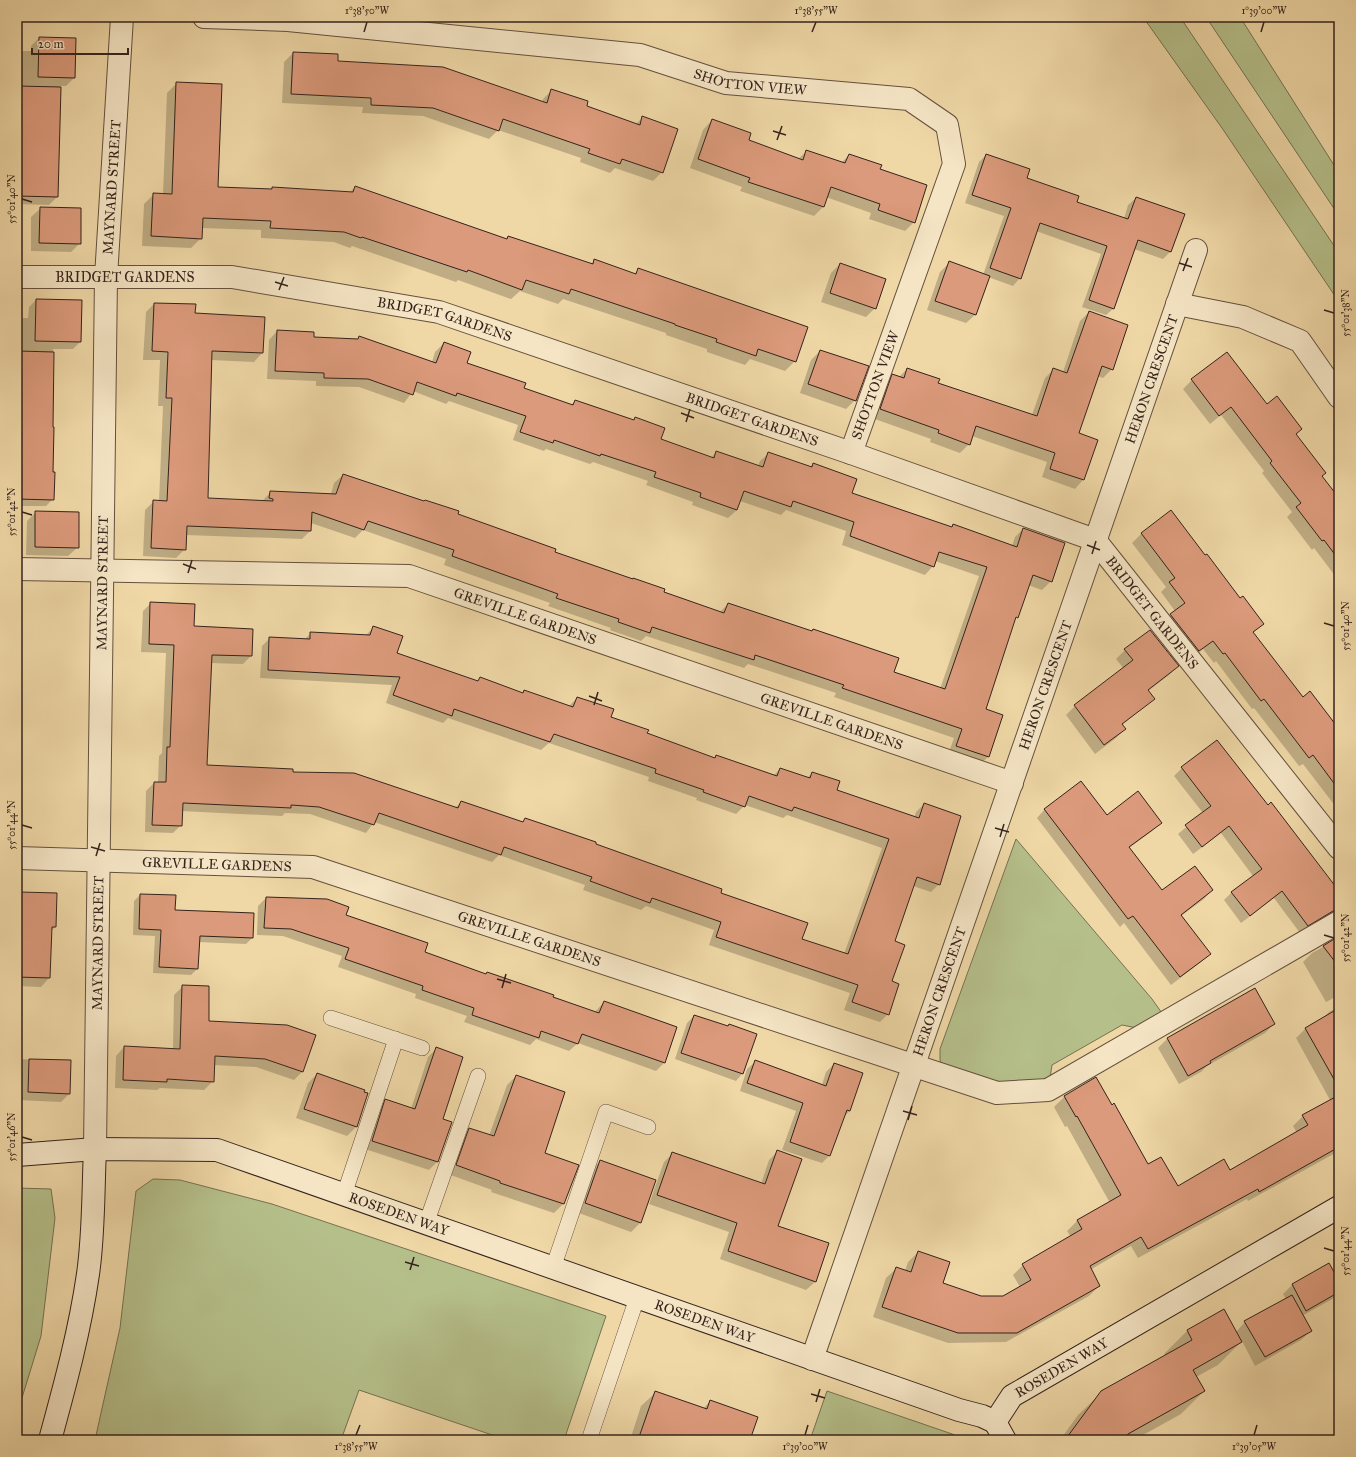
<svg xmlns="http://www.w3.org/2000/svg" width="1356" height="1457" font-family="'IM FELL Great Primer',serif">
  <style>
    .green { fill: #b5bf8a; stroke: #757153 }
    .shadow { fill: #0003 }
    .building { fill: #db9a7b; stroke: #35231c }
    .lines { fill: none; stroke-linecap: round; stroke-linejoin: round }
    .lane-casing { stroke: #64503e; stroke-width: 16 }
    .street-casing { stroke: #64503e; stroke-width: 24 }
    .secondary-casing { stroke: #35231c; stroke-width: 24 }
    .lane { stroke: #f5e5c5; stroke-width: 15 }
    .street { stroke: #f5e5c5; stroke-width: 22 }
    .secondary { stroke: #f5e5c5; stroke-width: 22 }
    .ticks { fill: none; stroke: #35231c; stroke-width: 1.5 }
    .labels { text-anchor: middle; stroke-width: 3.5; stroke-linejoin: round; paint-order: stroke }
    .street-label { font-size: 14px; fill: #35231c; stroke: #f5e5c5 }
    .neatline { fill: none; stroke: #35231c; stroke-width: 1.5 }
    .ticks-label { font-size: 10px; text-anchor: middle; fill: #35231c }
  </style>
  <rect width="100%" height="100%" fill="#efd7a6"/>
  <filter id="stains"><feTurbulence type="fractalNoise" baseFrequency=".005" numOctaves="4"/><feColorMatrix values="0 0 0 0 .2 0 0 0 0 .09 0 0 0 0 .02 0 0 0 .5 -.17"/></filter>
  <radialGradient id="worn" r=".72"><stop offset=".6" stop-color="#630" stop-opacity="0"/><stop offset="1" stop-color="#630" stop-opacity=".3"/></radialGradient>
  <path class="green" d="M1143,17H1180L1339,253V302L1222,128Z
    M1206,17H1240L1339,173V216Z
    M1016,839L1152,999L1164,1016L1142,1029L1122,1025L1052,1065L1049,1084L997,1093L943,1069L940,1060V1049Z
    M153,1179L180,1180L272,1204L606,1316L564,1440H507L359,1390L341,1440H95L120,1328L136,1191Z
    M17,1188L51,1189L55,1218L41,1336L17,1414Z
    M827,1391L955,1435L963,1440H810Z"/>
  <path class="shadow" d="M39,38L74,78L66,86H60L57,197L49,205L17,204V51H31V46Z
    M293,53L542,102L543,99L552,90L585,106L636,124L643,117L662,172L653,181L615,168L610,173L580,162L581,158L498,130L489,139L423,116L362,113L363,107L282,103L284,62Z
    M177,83L217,188L271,190L273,188L350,192L355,187L506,240L509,237L591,264L595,260L634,274L639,269L795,361L785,371L750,359L745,365L707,352V349L666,335V333L563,299L558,304L520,291L511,299L458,280L456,282L352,246L350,248L334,242L261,238V230L201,228V238L191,248L142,246L144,204L154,194L163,195L167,93Z
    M712,120L747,141L798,159L807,151L841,163L849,155L879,170L914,222L905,231L869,219L871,213L826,197L823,207L814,216L740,191L742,187L690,168L703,130Z
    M986,155L1025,179L1075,202L1124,219L1128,205L1136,198L1171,251L1163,259L1134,249L1114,308L1106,315L1082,307L1101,254L1036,231L1020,278L1013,286L988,277L976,314L966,323L927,310L940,272L949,263L983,275L1004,216L965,203L979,162Z
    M41,208L80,243L71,252L31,251V217Z
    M840,264L875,308L866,317L821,302L831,273Z
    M36,300L81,301L80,342L73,349H53L52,473L53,499L46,506H17V318H28L29,307Z
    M154,304L194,314L262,353L254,362L211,360L206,499L262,501L271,492L331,494L334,483L343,475L457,514L554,553L720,612L728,604L893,672L940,689L979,576L935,561L933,566L925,575L842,545L846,531L786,510L781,515L740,501L737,510L728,518L692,505L693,502L646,485L648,481L593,462L590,464L546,449L544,451L513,440L518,425L449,401L446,404L413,391L404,403L359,387L316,386V381L267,379L269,340L277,331L313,338L356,340L360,337L432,362L435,352L444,343L466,363L523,388L571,405L575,401L633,421L635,418L660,440L711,458L716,452L758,466L760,461L769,453L810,467L813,464L851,494L951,528L953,525L1012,546L1015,537L1023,529L1051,581L1042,590L1028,585L1017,617L1013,621L984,710L1002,716L988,757L979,765L948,755L954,738L834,697L836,693L748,664L744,668L646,636L641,641L610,630L611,628L548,606L550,603L444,565L446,559L363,530L355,538L311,523L310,531L302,539L186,535L185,549L176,558L143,556L145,510L154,501L159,502L163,406H158L160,360H143L146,312Z
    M1089,312L1112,369L1103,378L1098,376L1077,434L1097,441L1083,480L1075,489L1042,477L1047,462L972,436L969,444L960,453L930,442L931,439L872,418L884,384L893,375L899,377L907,369L937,384L1032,415L1045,378L1054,369L1063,372L1080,321Z
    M820,351L855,400L846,409L800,393L811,360Z
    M1192,380L1266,405L1295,435L1321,476L1339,500V581L1314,548L1312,550L1287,517L1292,512L1262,473L1264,471L1221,415L1210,424L1183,389Z
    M36,512L78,547L68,556L26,555L27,521Z
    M1171,512L1240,599L1263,624L1253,633L1303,698L1339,731V811L1303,764L1299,766L1254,708L1252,709L1216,661L1214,663L1203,649L1190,660L1162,624L1175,611L1161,592L1166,587L1132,543L1141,534Z
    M151,603L193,627L251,656L243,664L210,663L206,766L292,772L455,808L461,802L521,823L525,819L719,893L801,940L844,954L882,848L787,815L783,818L745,805L736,814L696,800L697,798L648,781L649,777L549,743L541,750L448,718L443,723L386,703L392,685L260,678L262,646L270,638L304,640L311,633L365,636L374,627L396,653L477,682L480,678L522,694L524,691L569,706L577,698L610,718L646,734L714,758L717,756L773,776L780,769L807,778L812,773L836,791L914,818L916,812L924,804L939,884L931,892L913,886L893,942L888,1014L880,1022L844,1010L850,993L709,945L714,930L646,906L641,910L583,890L585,885L499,855L492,862L374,822L366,833L310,814L285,813L282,816L181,811V825L173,833L145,832L146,791L154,783H158L159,756L162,753L166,653L141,652L143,611Z
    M1125,650L1178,666L1169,675L1148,691L1153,698L1144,707L1122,725L1125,729L1116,738L1095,754L1066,715L1075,706L1124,669L1116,659Z
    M1182,768L1268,806L1338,909L1330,917L1300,933L1274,898L1241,923L1224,900L1232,892L1253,876L1221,833L1193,854L1178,834L1203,813L1174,776Z
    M1045,809L1161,822L1152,831L1129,848L1162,892L1212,890L1204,899L1181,916L1210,954L1201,962L1171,985L1124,923L1120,927L1037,818Z
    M20,894L55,927L51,931L49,978L41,987L17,986V897Z
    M140,895L174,911L253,914L252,938L246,944L198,942L197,969L191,975L153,973L155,936L133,935L134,901Z
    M266,898L345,915L424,953L485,974L487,973L595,1012L604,1002L676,1028L664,1063L656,1071L578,1043L569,1051L536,1039L530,1045L464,1022L467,1016L415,998L416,994L338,967L342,956L283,936L257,935L258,906Z
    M1339,938V995L1326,1002L1303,962L1312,953Z
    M183,986L208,1022L315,1036L302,1072L294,1080L256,1067L213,1065V1081L204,1090L160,1088L157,1090L115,1088L116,1056L124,1047L173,1049L174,995Z
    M1255,990L1274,1024L1265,1033L1207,1066L1201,1072L1179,1084L1158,1048L1167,1039Z
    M1339,1006V1151L1248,1201L1247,1199L1138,1258L1131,1246L1090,1270L1099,1286L1089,1296L1006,1342L948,1343L873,1317L886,1278L897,1268L905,1271L908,1262L918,1252L942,1283L981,1297H1003L1020,1287L1013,1275L1023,1265L1071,1237L1067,1231L1077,1221L1110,1203L1067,1126L1065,1127L1054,1107L1064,1097L1096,1079L1147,1166L1178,1187L1229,1171L1297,1133L1293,1126L1303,1116L1330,1100L1296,1038L1306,1028L1321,1020L1329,1012Z
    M694,1016L727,1027L729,1025L742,1074L736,1081L675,1059L687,1023Z
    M436,1049L441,1119L437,1162L429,1170L365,1149L378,1108L386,1100L411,1109L428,1057Z
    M17,1059L70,1061V1093L61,1102L17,1100Z
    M755,1062L822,1085L826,1072L834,1064L850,1111L843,1117L830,1155L822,1163L782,1150L796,1111L740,1091L747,1069Z
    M317,1074L356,1127L347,1136L296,1118L308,1083Z
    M516,1076L543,1154L577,1165L563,1204L554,1213L491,1192L492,1190L448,1174L461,1138L470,1129L489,1136L507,1085Z
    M778,1151L777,1227L828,1244L815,1282L806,1290L720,1259L729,1232L649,1204L664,1162L673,1153L761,1184L769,1160Z
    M600,1161L640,1223L631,1232L576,1212L591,1171Z
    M1328,1265L1339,1283V1293L1334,1298L1302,1316L1311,1331L1301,1340L1255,1366L1242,1341L1218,1365L1196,1377L1204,1391L1181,1414L1134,1440H1060L1078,1415L1102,1392L1166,1356L1164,1354L1187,1331L1224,1310L1236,1332L1245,1322L1286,1299L1283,1294L1292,1285Z
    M655,1393L703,1409L710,1401L749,1440H630L641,1406Z
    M1332,1437L1334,1440H1327Z"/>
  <path class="building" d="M39,37L76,38L75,78L38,77Z
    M293,52L338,54V61L443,67L547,103L551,89L588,101L587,106L640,125L642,116L678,129L663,173L622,159L620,164L588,153L590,149L503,119L499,131L433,108L371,105V98L291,94Z
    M176,82L222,84L218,187L272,189V187L353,192L355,186L507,239L508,236L593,264L594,259L636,274L638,268L808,327L796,362L758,349L756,356L716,342L717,339L675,325V324L571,289L569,294L526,280L522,290L468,270L467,272L362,237L361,238L344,232L270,228L271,221L203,218L202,239L151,236L153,193L172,194Z
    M17,86L61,87L58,197L17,196Z
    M712,119L751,133L749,140L803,160L806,150L845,163L849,154L882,165L880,169L927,185L915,223L878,210L880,204L831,187L824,207L748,182L750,178L698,159Z
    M986,154L1030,169L1027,178L1079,196L1077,202L1128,219L1136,197L1185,214L1171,252L1138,240L1114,309L1089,300L1107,246L1040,223L1021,279L990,268L1011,208L972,195Z
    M40,207L81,208V244L39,243Z
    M949,261L990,276L976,315L935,301Z
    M840,263L886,279L876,309L830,293Z
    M36,299L82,300L81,342L35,341Z
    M154,303L196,304L195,313L265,317L263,353L212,351L208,498L273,501V499L269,498L270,491L336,494L343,474L424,501L425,500L459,511L458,514L556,549L555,552L633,579V578L665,589L664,592L724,613L728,603L812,631L813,629L899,658L894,672L945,689L987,567L939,552L934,567L850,536L854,522L793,501L791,507L744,491L737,510L700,497L701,493L654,477L656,472L601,454L600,456L554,440L553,443L520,432L526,416L457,393L456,396L417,382L413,395L368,379L324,378V373L275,371L277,330L314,332V337L358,339L359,336L436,363L444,342L471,352L467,363L526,383L524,388L573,405L575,400L634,420L635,417L665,428L661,439L714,458L716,451L763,467L768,452L812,467L813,463L857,479L852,493L952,527L953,524L1017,547L1023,528L1065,543L1052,582L1033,575L1018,618L1016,617L986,709L1003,715L989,757L956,746L962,729L842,688L844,685L755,655L754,660L652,627L650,633L618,622L619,619L556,598L558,594L452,556L454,550L368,521L364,530L312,512L311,531L187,526L186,550L151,548L153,500L167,501L172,398H166L168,352L152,351Z
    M1089,311L1128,325L1113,370L1102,366L1079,433L1098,440L1084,480L1050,469L1055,453L976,426L970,445L938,433L939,430L880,409L892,374L904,378L907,368L940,379L938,383L1037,416L1053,368L1067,373Z
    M820,350L869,366L856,401L808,384Z
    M18,351L54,352L53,427H54L53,472H55L54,500L17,499Z
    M1227,352L1267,404L1277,396L1302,429L1296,434L1326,473L1322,476L1339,498V560L1324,540L1322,541L1296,507L1301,503L1270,463L1272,461L1231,407L1219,416L1191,379Z
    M1171,510L1205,555L1207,554L1240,598L1243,596L1264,624L1253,632L1303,697L1310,691L1339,729V790L1313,755L1309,758L1264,699L1261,701L1225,653L1223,654L1213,641L1199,651L1170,614L1185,603L1169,582L1175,578L1141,533Z
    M35,511L79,512V548L35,547Z
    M150,602L195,604L194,626L253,629L252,656L212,655L207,765L293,769V772L354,773L458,808L461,801L523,822L525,818L596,842V844L722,889L721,893L808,923L802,939L848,954L889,839L794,807L792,811L749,796L745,807L703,792L704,790L655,773L656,769L554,734L550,742L454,709L452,716L393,695L400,677L268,670L269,637L310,639V632L370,635L373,626L403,636L397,653L478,681L480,677L523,693L524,690L573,707L577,697L614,709L611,717L649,730L647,733L715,758L716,755L777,776L780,768L810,778L812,772L840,781L837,790L919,818L924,803L961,816L940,885L917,877L895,941L905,945L892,981L899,984L889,1015L852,1002L858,985L716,937L721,922L652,898L650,903L590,881L592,877L504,847L501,855L379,813L374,825L319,807L291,805V808L183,803L182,826L152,825L154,782H166L167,747H170L174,645L149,644Z
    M1150,630L1179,666L1148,690L1155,699L1122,724L1126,729L1104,745L1074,705L1133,660L1124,649Z
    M1217,740L1268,805L1271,802L1339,891V910L1333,911L1308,926L1282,891L1250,916L1231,892L1262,869L1229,826L1202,847L1185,825L1211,806L1181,767Z
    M1081,781L1107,815L1138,791L1162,823L1129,847L1162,890L1195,866L1213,890L1181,915L1211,954L1180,977L1133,916L1128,919L1044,809Z
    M20,892L57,893L56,927H52L50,978L17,977V939H18Z
    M140,894L176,895L175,910L254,913L253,938L200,936L198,969L159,967L161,930L139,929Z
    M266,897L327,899L349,907L346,915L428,943L425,952L486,974L487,972L554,995L553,997L599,1013L604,1001L677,1027L665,1063L582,1034L578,1044L541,1031L539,1038L472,1015L474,1008L422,990L423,986L345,959L349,948L291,929L264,928Z
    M1339,936V967L1323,946Z
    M182,985L209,986V1021L287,1025L316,1035L303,1072L265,1059L215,1056L214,1082L167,1079V1082L123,1080L124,1046L180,1049Z
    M1255,988L1275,1024L1210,1061L1211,1063L1188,1076L1167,1038Z
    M1339,1008V1088L1305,1028Z
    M694,1015L728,1026L729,1024L757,1034L743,1074L681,1053Z
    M436,1047L463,1057L443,1119L452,1122L438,1162L372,1141L385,1099L415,1109Z
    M29,1059L71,1060L70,1094L28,1092Z
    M755,1060L826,1086L834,1063L863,1073L850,1111L847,1110L830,1156L790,1142L803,1103L747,1083Z
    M317,1073L365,1090L364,1092L368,1093L357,1127L304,1109Z
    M516,1075L565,1092L545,1153L579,1165L564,1204L500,1183V1181L456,1165L469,1128L494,1136Z
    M1096,1077L1112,1105L1114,1103L1148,1164L1161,1157L1178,1186L1224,1159L1230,1170L1308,1125L1302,1115L1339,1095V1147L1259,1192L1258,1189L1148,1249L1141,1237L1090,1266L1100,1286L1017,1333H958L882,1307L896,1267L911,1272L918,1251L950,1262L943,1283L981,1296H1003L1031,1280L1022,1264L1082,1229L1077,1220L1121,1195L1077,1116L1076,1117L1064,1096Z
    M777,1150L802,1159L778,1226L829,1243L816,1282L728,1251L737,1223L657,1195L672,1152L765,1184Z
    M600,1160L656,1180L641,1223L585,1203Z
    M1329,1263L1339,1281V1292L1306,1311L1292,1284Z
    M1292,1295L1312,1331L1265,1357L1244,1321Z
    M1224,1309L1242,1342L1193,1370L1205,1391L1128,1434L1124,1440H1065L1101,1391L1192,1340L1187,1330Z
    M655,1391L707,1409L710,1400L758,1417L750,1440H638Z"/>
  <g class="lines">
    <defs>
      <path id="lane" d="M331,1018L422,1048
        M344,1195L396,1039
        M426,1224L478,1076
        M553,1268L606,1112L648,1127
        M589,1440L637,1298"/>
      <g id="street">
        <path id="s1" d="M204,17L288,20L640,55L726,83L909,99L947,125L954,164L851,453"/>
        <path id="s2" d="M17,277H232L439,312L851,453L1095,540L1339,848"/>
        <path d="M1177,304L1243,317L1300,341L1339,397"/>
        <path id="s3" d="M17,569L409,576L1012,783"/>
        <path id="s4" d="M17,858L313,867L997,1093L1048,1090L1339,922"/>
        <path id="s5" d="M95,1149L106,277L122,17"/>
        <path id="s6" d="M812,1359L1196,250"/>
      </g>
      <g id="secondary">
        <path id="s7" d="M17,1155L95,1149L217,1150L959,1410L982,1416L995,1422"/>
        <path id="s8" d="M995,1422L1012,1396L1339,1207"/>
        <path d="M995,1422L1005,1440"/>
        <path d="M50,1440C65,1385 80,1330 88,1274C94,1233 93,1190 95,1149"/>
      </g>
    </defs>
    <use href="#lane" class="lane-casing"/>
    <use href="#street" class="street-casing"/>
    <use href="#secondary" class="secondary-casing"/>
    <use href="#lane" class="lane"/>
    <use href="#street" class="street"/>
    <use href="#secondary" class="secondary"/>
  </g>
  <path class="ticks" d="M364,32L367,22M812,32L816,22M1261,32L1264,22M773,131L786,135M777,140L782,126M22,199L32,202M1179,263L1192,267M1183,271L1188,258M275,282L288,286M279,290L284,277M1324,310L1334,313M681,413L694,418M686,422L690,409M22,512L32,515M1087,545L1100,550M1092,554L1096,541M183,564L196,569M188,573L192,560M1324,623L1334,626M589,696L602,701M594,705L598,692M22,825L32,828M995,828L1009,832M1000,837L1004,824M91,847L105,851M96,856L100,843M1324,935L1334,938M497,979L511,983M502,988L506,974M903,1111L917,1115M908,1120L912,1106M22,1137L32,1140M1324,1248L1334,1251M405,1262L419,1266M410,1270L414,1257M811,1394L825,1398M816,1402L820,1389M356,1435L360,1425M805,1435L808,1425M1254,1435L1257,1425"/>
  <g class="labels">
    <g class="street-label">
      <text dy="5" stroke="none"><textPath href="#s1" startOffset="552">SHOTTON VIEW</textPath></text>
      <text dy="5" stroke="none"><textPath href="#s5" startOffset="962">MAYNARD STREET</textPath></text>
      <text dy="5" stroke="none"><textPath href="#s2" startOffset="108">BRIDGET GARDENS</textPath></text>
      <text dy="5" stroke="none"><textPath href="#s2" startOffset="432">BRIDGET GARDENS</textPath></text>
      <text dy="5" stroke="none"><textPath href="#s6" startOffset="1037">HERON CRESCENT</textPath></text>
      <text transform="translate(875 385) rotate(-70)" y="5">SHOTTON VIEW</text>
      <text dy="5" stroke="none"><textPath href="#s2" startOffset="756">BRIDGET GARDENS</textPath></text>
      <text dy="5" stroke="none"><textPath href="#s5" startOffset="566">MAYNARD STREET</textPath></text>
      <text dy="5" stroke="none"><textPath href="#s2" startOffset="1212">BRIDGET GARDENS</textPath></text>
      <text dy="5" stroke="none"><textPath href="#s3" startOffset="515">GREVILLE GARDENS</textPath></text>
      <text dy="5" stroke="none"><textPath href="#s6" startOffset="713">HERON CRESCENT</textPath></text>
      <text dy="5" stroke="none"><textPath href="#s3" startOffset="839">GREVILLE GARDENS</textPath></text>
      <text dy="5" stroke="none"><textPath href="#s4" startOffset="200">GREVILLE GARDENS</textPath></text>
      <text dy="5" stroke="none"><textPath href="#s4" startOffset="524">GREVILLE GARDENS</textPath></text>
      <text dy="5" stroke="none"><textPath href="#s5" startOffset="206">MAYNARD STREET</textPath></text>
      <text dy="5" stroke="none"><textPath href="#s6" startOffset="389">HERON CRESCENT</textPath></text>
      <text dy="5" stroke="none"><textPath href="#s7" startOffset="393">ROSEDEN WAY</textPath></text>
      <text dy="5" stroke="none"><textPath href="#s7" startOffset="717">ROSEDEN WAY</textPath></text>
      <text dy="5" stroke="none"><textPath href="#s8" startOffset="88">ROSEDEN WAY</textPath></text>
    </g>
  </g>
  <rect width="1356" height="1457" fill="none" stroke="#efd7a6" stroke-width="44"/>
  <path d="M32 48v6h96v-6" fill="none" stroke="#35231c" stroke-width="2"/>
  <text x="38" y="48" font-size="12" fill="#35231c" stroke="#f5e5c5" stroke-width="3" paint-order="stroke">20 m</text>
  <rect x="22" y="22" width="1312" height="1413" class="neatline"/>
  <g class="ticks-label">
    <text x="367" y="14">1°38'50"W</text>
    <text x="816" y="14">1°38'55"W</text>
    <text x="1264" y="14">1°39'00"W</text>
    <text transform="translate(11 199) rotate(-90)" y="4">55°01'40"N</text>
    <text transform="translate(1345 313) rotate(-90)" y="4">55°01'38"N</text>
    <text transform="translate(11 512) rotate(-90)" y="4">55°01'42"N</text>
    <text transform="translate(1345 626) rotate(-90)" y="4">55°01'40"N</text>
    <text transform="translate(11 825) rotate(-90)" y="4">55°01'44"N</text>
    <text transform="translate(1345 938) rotate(-90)" y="4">55°01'42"N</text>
    <text transform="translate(11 1137) rotate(-90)" y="4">55°01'46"N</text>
    <text transform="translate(1345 1251) rotate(-90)" y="4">55°01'44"N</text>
    <text x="356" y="1450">1°38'55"W</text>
    <text x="805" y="1450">1°39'00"W</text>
    <text x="1254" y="1450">1°39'05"W</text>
  </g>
  <rect width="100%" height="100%" filter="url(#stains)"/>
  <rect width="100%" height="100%" fill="url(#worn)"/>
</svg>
